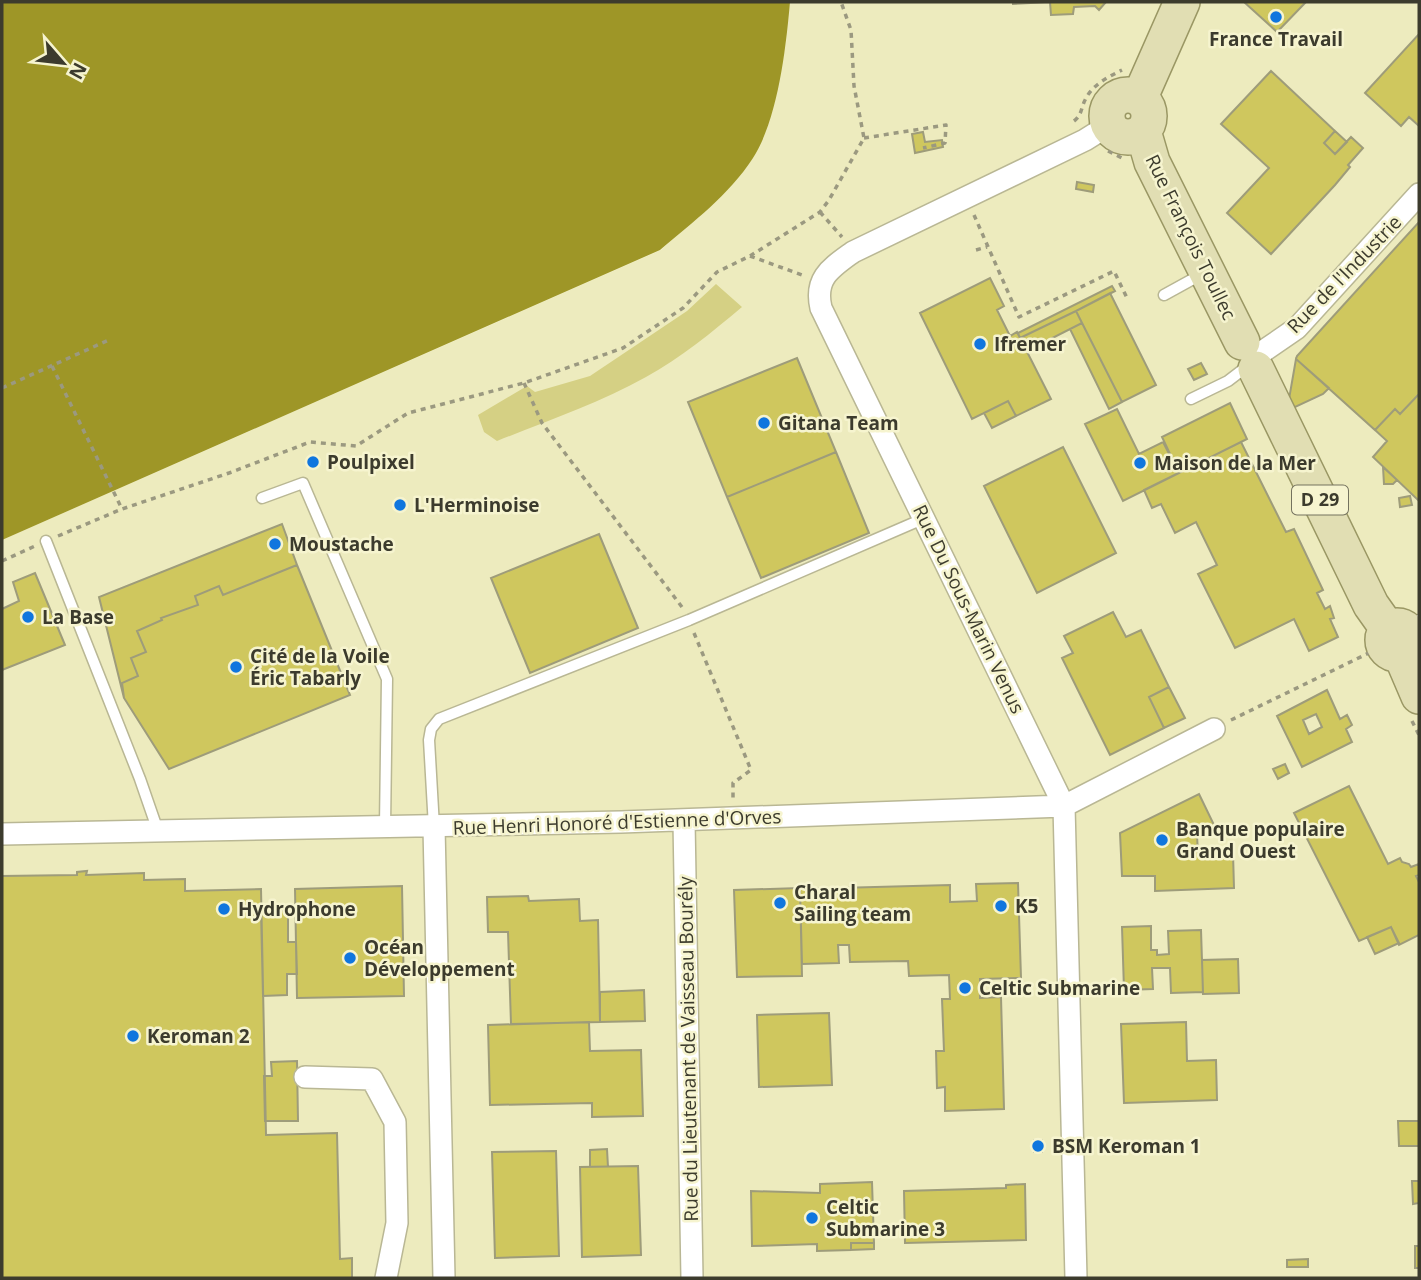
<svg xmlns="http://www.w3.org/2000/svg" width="1421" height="1280" font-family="'Open Sans',sans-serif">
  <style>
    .built { fill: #edebbe }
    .green { fill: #d5d084 }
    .water { fill: #9e9627 }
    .building { fill: #cfc75e; stroke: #9e9c7a; stroke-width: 2; fill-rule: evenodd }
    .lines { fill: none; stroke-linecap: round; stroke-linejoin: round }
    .lane-casing { stroke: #b9b794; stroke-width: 13 }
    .street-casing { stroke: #b9b794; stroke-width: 24 }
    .primary-casing { stroke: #9a9764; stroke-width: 38 }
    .path { stroke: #9b9980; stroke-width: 3.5; stroke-dasharray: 5 5; stroke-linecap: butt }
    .lane { stroke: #fff; stroke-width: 10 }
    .street { stroke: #fff; stroke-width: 21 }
    .primary { stroke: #e1deb3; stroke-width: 35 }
    .poi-dot { fill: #1076de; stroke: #f6f4cf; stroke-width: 2.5 }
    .labels { text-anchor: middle; stroke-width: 5; stroke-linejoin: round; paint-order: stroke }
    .shield { fill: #f6f4cf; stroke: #74725e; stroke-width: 2 }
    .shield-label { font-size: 18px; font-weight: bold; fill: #3c3b2d }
    .poi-label { font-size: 19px; font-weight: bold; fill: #3c3b2d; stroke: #f6f4cf; text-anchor: start }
    .street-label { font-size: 19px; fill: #3c3b2d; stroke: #f6f4cf }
  </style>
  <rect width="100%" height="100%" fill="#f6f4cf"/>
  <path class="built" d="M790,2H1419V1278H2V540L661,250L753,158L773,110L786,43Z"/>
  <path class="green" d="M716,284L742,307C712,332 681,358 646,377C599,403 547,421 497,441L484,432L478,415L527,386L535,392L590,376L687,311Z"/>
  <path class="water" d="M2,2H790C786,48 778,119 753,158C729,195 693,222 660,250L2,540Z"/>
  <path class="building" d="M1013,2H1106L1099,10L1095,6L1074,7L1073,14L1051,15L1050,2L1013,4Z
    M1244,2H1306L1277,32Z
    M1419,34V126L1409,117L1401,126L1365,93Z
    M1271,71L1335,131L1324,143L1335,154L1351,137L1363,148L1348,165L1350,167L1335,185L1271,254L1227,213L1269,168L1221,124Z
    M1335,131L1347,142L1335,154L1324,143Z
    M923,132L925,142L942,140L943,147L915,153L912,134Z
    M1077,182L1094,185L1093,192L1076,189Z
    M1419,222V394L1400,414L1395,409L1375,430L1296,359L1297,356Z
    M990,278L1004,306L997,310L1010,336L1017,332L1051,399L1016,416L1008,401L972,419L920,313Z
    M1112,286L1115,291L1076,311L1020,338L1018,333Z
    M1110,293L1156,385L1122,402L1076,311Z
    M1076,311L1082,323L1027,351L1020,338Z
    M1082,323L1122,402L1109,409L1070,329Z
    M797,358L836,452L727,497L688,402Z
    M1296,359L1329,388L1323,394L1293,408L1289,399Z
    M1201,363L1207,374L1194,380L1188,369Z
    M1419,394V501L1373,457L1387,441L1375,430L1395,409L1400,414Z
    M1008,401L1016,416L992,428L984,413Z
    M1230,403L1247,439L1179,473L1162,437Z
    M1117,409L1139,454L1163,442L1179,473L1123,501L1085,424Z
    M1241,442L1286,532L1294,529L1323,590L1317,593L1325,609L1330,606L1334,618L1330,619L1338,637L1309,651L1294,619L1235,648L1198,574L1217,565L1196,522L1175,533L1161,504L1152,508L1144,490Z
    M1063,447L1116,553L1037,593L984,486Z
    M836,452L869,533L761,578L727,497Z
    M1383,467L1397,480L1393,484H1384Z
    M1410,496L1412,505L1400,507L1399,498Z
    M282,524L297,565L223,595L219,586L195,596L198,605L161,618L162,620L137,631L146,652L131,658L138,676L122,683L124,698L99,597Z
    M599,534L638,628L530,673L491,578Z
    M297,565L350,695L169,769L124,698L122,683L138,676L131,658L146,652L137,631L162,620L161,618L198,605L195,596L219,586L223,595Z
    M35,573L65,645L2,670V609L19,601L13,582Z
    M1113,612L1126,637L1141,630L1169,687L1149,697L1164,728L1110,755L1062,658L1073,653L1064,636Z
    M1169,687L1185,718L1164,728L1149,697Z
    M1327,690L1340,719L1347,715L1352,725L1346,729L1352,742L1302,767L1277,716ZM1316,714L1322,727L1309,734L1303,720Z
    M1285,764L1289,773L1278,779L1273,769Z
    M1349,786L1388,864L1400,858L1402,862L1409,864L1411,867L1419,864V875L1416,876L1419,882V935L1399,945L1391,927L1359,941L1294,813Z
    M1199,794L1215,827L1197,835L1198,854L1233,853L1234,888L1155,891V876H1122L1120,833Z
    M87,871L86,875L144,873V880L185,879V891L261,889L266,1135L337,1133L340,1259L352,1258V1278H2V876L77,875V872Z
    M1018,883L1021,978L980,979V998L1001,997L1004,1109L945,1111V1087L937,1088L936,1051H944L942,999H950L949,975L909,976L908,961L850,962L849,945H838L839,963L802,964L800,889L950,885V902L977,901L976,884Z
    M402,886L404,996L297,998L295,889Z
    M800,888L802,976L737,977L734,890Z
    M528,896L529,901L579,899L580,921L598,920L600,1022L511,1024L508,932H488L487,897Z
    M288,910V942H296L297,974H287V995L263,996L261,911Z
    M1151,926V950H1157V955L1169,954L1168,931L1201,930L1203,992L1171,993L1170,968H1152L1153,989L1124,990L1122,927Z
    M1391,927L1399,943L1375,954L1367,937Z
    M1238,959L1239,993L1203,994L1202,960Z
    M644,990L645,1021L600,1022V992Z
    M829,1013L832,1085L759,1087L757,1015Z
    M589,1022L590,1051L641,1050L643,1116L592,1117V1103L490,1105L488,1025Z
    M1186,1022L1187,1061L1216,1060L1217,1100L1124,1103L1121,1024Z
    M297,1061L298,1121H265L264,1076H272L271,1062Z
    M1398,1121H1419V1146H1399Z
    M1034,1140H1042V1152H1034Z
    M607,1149L608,1167H590V1150Z
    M556,1151L559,1256L495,1258L492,1152Z
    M638,1166L641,1255L582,1257L580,1167Z
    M1412,1181H1419V1203L1413,1204Z
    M872,1182L874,1243H851V1250L817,1251V1244L752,1246L751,1191L820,1193V1184Z
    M1025,1184L1026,1240L905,1243L904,1191L1006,1188V1185Z
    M851,1243H874V1249L851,1250Z
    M1415,1246H1419V1268H1415Z
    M1308,1259V1267H1287V1260Z"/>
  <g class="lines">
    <defs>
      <path id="lane" d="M1164,295L1204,273
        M1191,399L1228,381L1245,368
        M262,498L303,483L387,679L385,826
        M46,541L140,779L158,831
        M1407,630L1419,620
        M434,827L429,740L431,729L439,719L689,620L925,518"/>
      <path id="street" d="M1265,350L1297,328L1419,194
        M684,821L692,1278
        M434,827L444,1278
        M2,834L621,822L1064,806L1214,729
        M305,1077L372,1079L395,1122L397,1223L386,1278
        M1076,1278L1064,806L821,308C814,278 831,268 853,252L1085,140L1109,125"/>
      <path id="primary" d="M1107 116a21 21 0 1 1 42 0a21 21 0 1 1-42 0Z
        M1140,97L1182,2
        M1143,131L1152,162L1242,342
        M1256,369L1371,605L1388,629
        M1383 640a14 14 0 1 1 28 0a14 14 0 1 1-28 0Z
        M1401,654L1419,696"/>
    </defs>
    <use href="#lane" class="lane-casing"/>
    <use href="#street" class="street-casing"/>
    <use href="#primary" class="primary-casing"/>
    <path class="path" d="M1074,121C1082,115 1081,108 1085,100C1092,85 1108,77 1122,70
      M864,138L946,125L945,143L923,148
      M1108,151L1122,158
      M820,212L842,237
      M974,215L1019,317L1114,271L1128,300
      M976,250L987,247
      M750,256L802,275
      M52,366L122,509
      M524,383L542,423L682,607
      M2,388L111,339
      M58,536L122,509L229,473L310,442L356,446L408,413L524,383L623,348L683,308L717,272L750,256L820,212L829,200L864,138L854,86L851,30L841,2
      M2,561L35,546
      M694,633L751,770L733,783V800
      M1231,720L1375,650
      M1412,721L1419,735"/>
    <use href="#lane" class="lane"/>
    <use href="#street" class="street"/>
    <use href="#primary" class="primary"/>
  </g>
  <g class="poi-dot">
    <circle cx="1276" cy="17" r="7"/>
    <circle cx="980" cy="344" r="7"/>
    <circle cx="764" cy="423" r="7"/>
    <circle cx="313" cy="462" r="7"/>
    <circle cx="1140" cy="463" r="7"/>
    <circle cx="400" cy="505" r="7"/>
    <circle cx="275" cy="544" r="7"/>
    <circle cx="28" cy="617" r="7"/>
    <circle cx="236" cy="667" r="7"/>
    <circle cx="1162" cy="840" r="7"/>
    <circle cx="780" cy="903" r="7"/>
    <circle cx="1001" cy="906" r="7"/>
    <circle cx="224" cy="909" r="7"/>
    <circle cx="350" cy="958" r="7"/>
    <circle cx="965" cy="988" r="7"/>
    <circle cx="133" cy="1036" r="7"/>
    <circle cx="1038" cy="1146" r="7"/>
    <circle cx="812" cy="1218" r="7"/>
  </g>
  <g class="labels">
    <rect class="shield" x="1292" y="485.5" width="56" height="29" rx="5"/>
    <g class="shield-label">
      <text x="1320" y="506">D 29</text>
    </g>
    <g class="poi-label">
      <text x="1276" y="46" text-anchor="middle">France Travail</text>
      <text x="994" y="351">Ifremer</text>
      <text x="778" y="430">Gitana Team</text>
      <text x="327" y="469">Poulpixel</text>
      <text x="1154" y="470">Maison de la Mer</text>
      <text x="414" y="512">L'Herminoise</text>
      <text x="289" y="551">Moustache</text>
      <text x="42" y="624">La Base</text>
      <text x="250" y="663">Cité de la Voile<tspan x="250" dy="22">Éric Tabarly</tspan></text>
      <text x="1176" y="836">Banque populaire<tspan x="1176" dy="22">Grand Ouest</tspan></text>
      <text x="794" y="899">Charal<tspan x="794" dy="22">Sailing team</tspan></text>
      <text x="1015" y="913">K5</text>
      <text x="238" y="916">Hydrophone</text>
      <text x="364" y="954">Océan<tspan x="364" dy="22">Développement</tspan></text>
      <text x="979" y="995">Celtic Submarine</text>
      <text x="147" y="1043">Keroman 2</text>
      <text x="1052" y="1153">BSM Keroman 1</text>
      <text x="826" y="1214">Celtic<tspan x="826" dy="22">Submarine 3</tspan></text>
    </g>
    <g class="street-label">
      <text transform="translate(1191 237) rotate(64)" y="7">Rue François Toullec</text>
      <text transform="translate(1344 274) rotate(-46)" y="7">Rue de l'Industrie</text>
      <text transform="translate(969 609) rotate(64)" y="7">Rue Du Sous-Marin Venus</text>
      <text transform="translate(617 822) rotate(-2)" y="7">Rue Henri Honoré d'Estienne d'Orves</text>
      <text transform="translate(688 1049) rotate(-91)" y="7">Rue du Lieutenant de Vaisseau Bourély</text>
    </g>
  </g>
  <rect width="1421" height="1280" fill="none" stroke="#3c3b2d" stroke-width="7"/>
  <g transform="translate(63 63) rotate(118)" stroke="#f6f4cf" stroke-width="5" paint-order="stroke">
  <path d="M0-5L12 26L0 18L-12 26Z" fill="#3c3b2d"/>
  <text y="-10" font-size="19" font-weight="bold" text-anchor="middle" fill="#3c3b2d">N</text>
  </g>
</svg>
